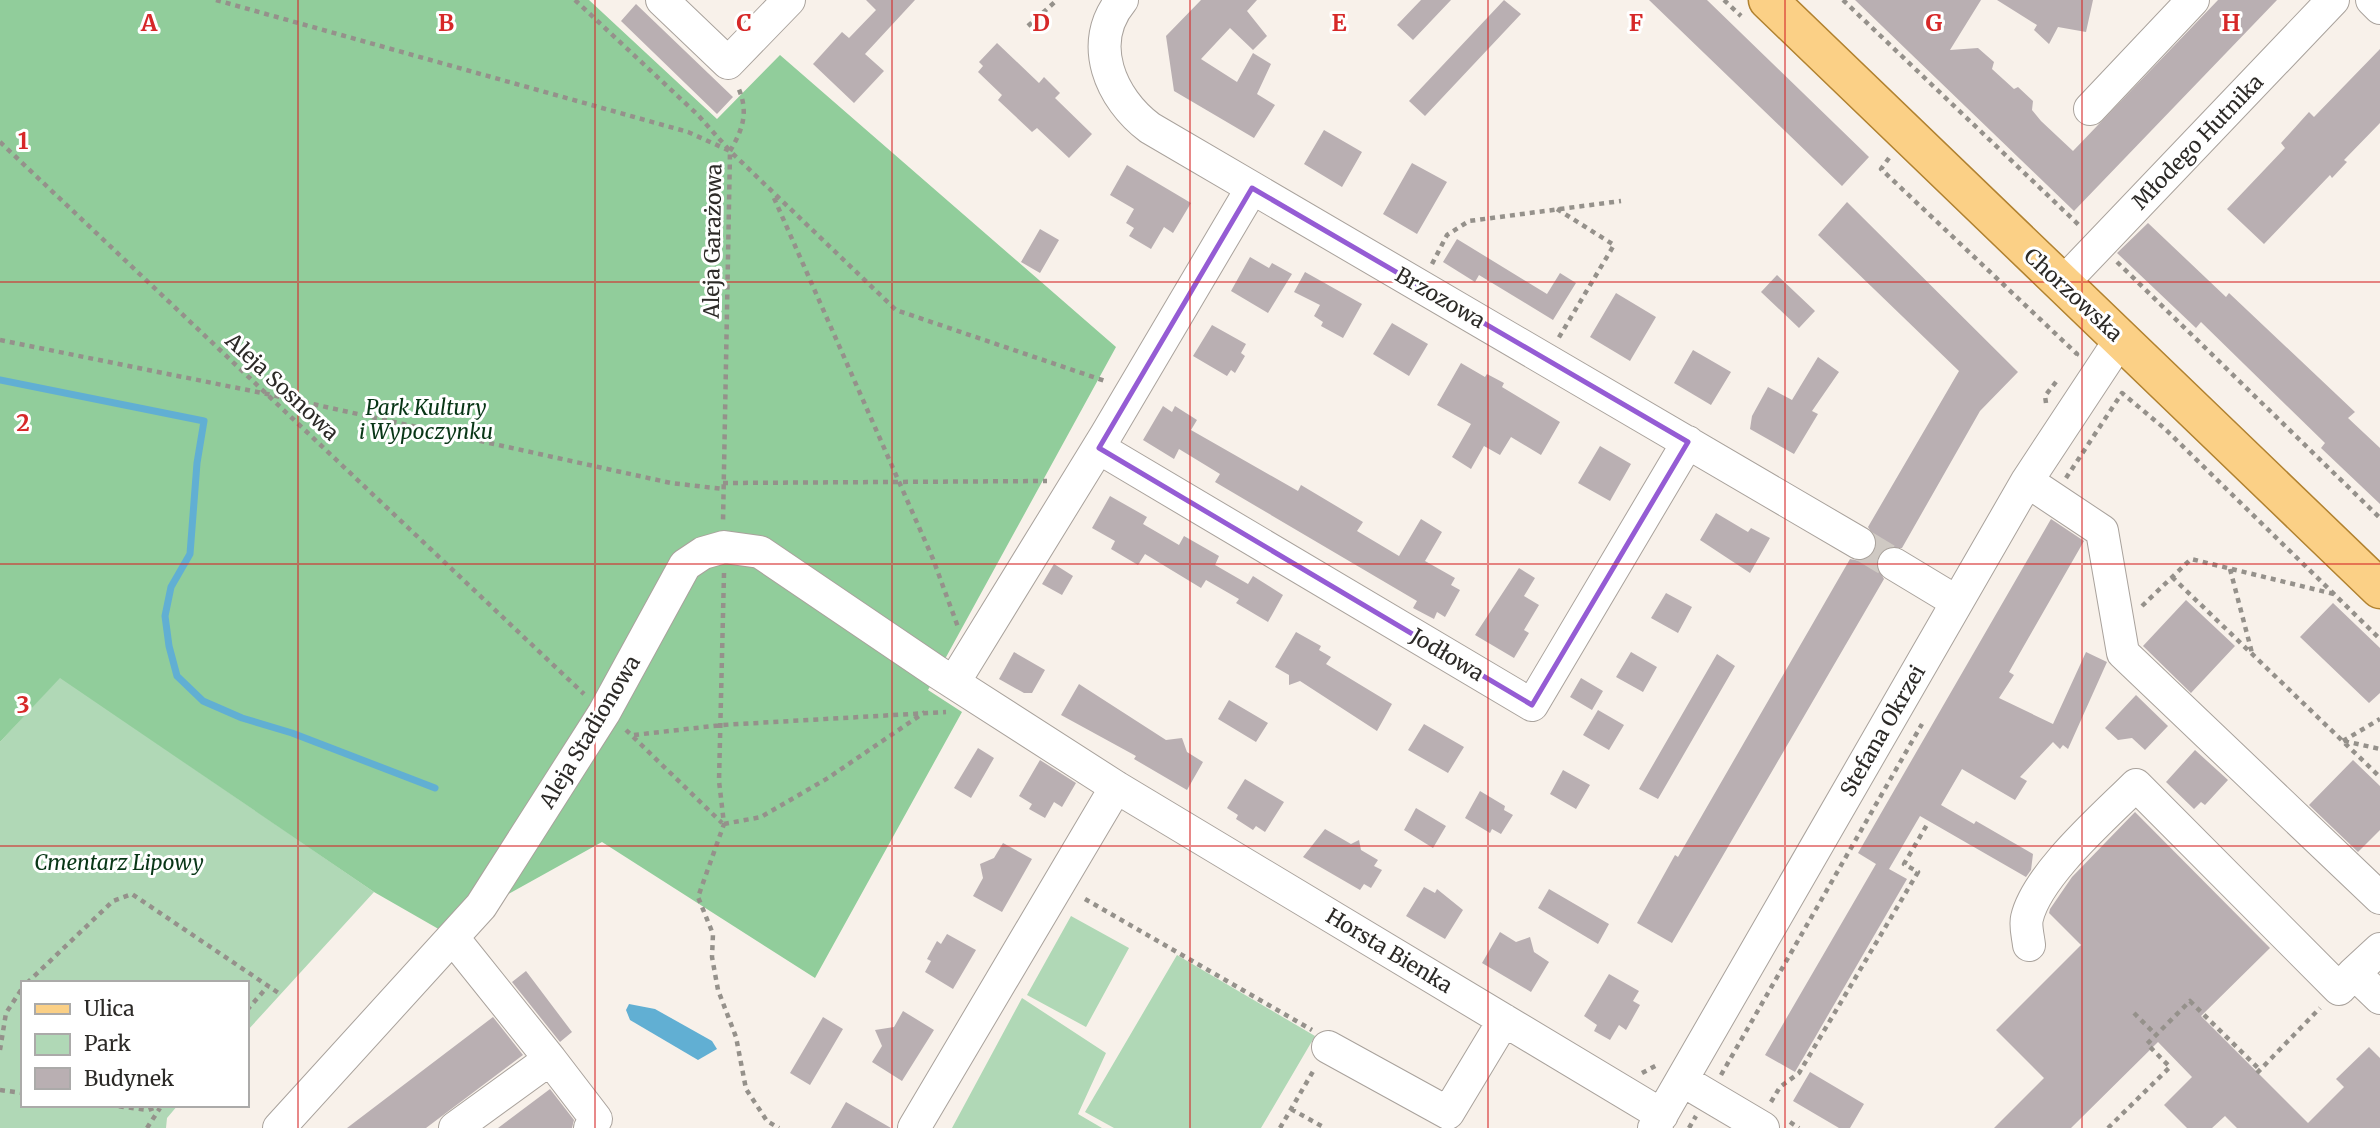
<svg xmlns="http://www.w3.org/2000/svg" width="2380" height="1128" font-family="Merriweather,serif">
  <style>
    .green { fill: #b0d8b6 }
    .forest { fill: #91cd9b }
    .water { fill: #61afd3 }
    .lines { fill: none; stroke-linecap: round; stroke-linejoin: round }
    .stream { stroke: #61afd3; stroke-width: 7 }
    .building { fill: #b9afb2 }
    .minor-tunnel { stroke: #cfc9c3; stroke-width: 32; stroke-dasharray: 32 16; stroke-linecap: butt }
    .minor-casing { stroke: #a9a29c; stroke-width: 34 }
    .major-casing { stroke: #b18230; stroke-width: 41 }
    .path { stroke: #95918b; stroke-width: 4.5; stroke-dasharray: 5 5; stroke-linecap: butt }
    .minor { stroke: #fff; stroke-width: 32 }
    .major { stroke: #fbd086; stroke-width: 38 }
    .marked { fill: none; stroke: #955cd4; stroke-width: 5; stroke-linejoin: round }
    .grid { fill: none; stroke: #d62828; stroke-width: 2; stroke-opacity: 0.55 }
    .labels { text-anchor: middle; stroke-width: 6; stroke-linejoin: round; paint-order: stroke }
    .street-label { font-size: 21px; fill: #2c2a27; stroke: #fff }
    .park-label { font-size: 21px; font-style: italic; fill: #083616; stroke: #fff }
    .grid-label { font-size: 23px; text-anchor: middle; font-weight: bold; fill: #d62828; stroke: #fff; stroke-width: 6; stroke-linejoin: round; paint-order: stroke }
  </style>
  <rect width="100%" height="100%" fill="#f8f1ea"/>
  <path class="green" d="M60,677L374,892L247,1031V983H23V1105H178L167,1118L166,1128H0V742Z
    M1071,916L1129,948L1086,1027L1027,995Z
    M1177,955L1315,1036L1261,1128H1114L1085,1112Z
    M1022,998L1106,1053L1078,1114L1102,1128H952Z"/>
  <path class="forest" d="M0,0H589L717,119L780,55L1116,347L928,690L962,712L815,978L602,842L442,931L374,892L60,678L0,742Z"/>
  <path class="water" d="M629,1004L655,1009L712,1041L717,1049L698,1060L630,1020L626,1010Z"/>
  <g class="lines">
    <path class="stream" d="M0,380L204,421L197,463L190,554L171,587L165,616L169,646L177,676L203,701L242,718L292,733L435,788"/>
  </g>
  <path class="building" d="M866,0H915L865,54L884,71L854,103L813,64L842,32L849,38L876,10Z
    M1201,0H1257L1247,11L1267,36L1253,50L1230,28L1201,59L1237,82L1253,53L1271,64L1257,94L1275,105L1254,138L1174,91L1166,36Z
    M1421,0H1451L1413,40L1397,25Z
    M1504,0L1521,14L1425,116L1409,101Z
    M1649,0H1707L1869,157L1842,186Z
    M1855,0H1981L1950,50L1978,48L1994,62L1992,69L2014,89L2018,87L2033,101L2032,110L2041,121L2073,151L2218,0H2277L2074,211Z
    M1997,0H2093L2086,32L2058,27L2049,44L2034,30L2037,25Z
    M636,4L733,97L717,114L621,21Z
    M997,43L1039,83L1044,77L1060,93L1055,98L1092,134L1069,158L1037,128L1032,132L998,100L1002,95L978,72L983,66L979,62Z
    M2380,49V123L2344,160L2347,162L2332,178L2330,175L2264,244L2227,209L2285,148L2281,143L2309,112L2314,117Z
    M1324,130L1362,152L1342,187L1304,164Z
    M1412,163L1447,182L1417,234L1383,214Z
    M1127,165L1191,203L1173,233L1164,227L1151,249L1129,236L1134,228L1126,223L1134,209L1110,195Z
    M1847,202L2018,372L1980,411L1902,548H1886L1879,554L1876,564L1884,579L1672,943L1637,923L1675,855L1678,857L1850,559L1860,561L1874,553L1877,542L1868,527L1959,371L1818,235Z
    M2148,223L2226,297L2229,293L2355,412L2348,418L2380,448V504L2321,448L2325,443L2201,322L2196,328L2117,253Z
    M1040,229L1059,240L1040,273L1021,262Z
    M1457,239L1547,294L1560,273L1576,283L1553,320L1479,275L1475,282L1443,262Z
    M1250,257L1269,268L1272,263L1292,274L1268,313L1231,291Z
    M1305,272L1362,304L1343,338L1321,326L1323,322L1314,316L1320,305L1294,292Z
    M1777,275L1815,311L1799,328L1761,292Z
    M1616,293L1656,317L1630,361L1590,337Z
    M1392,323L1428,344L1409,376L1373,354Z
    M1212,325L1246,344L1241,353L1245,356L1235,373L1231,370L1227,376L1193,356Z
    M1693,350L1731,372L1711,405L1674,383Z
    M1818,357L1839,372L1812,411L1818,414L1794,454L1750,429L1752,416L1768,387L1792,400Z
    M1461,363L1485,377L1487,374L1504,383L1502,387L1560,422L1541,455L1511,437L1500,455L1484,446L1471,469L1452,457L1471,424L1437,405Z
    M1163,406L1172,412L1175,406L1197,420L1191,430L1298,491L1301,485L1363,522L1357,531L1399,556L1421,519L1442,532L1425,561L1455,578L1451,585L1460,590L1445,617L1437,612L1434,619L1413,608L1417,601L1215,482L1220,474L1179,449L1174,459L1143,440Z
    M1600,446L1631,464L1610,501L1578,483Z
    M1110,496L1147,517L1143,524L1179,545L1184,536L1219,556L1215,565L1248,584L1253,576L1283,595L1268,622L1236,603L1239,599L1206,580L1201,588L1145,554L1138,565L1111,549L1115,541L1092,528Z
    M1716,513L1748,532L1751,528L1770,538L1750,573L1700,540Z
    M2051,519L2084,541L2009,672L2014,675L1999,698L2053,724L2086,652L2107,662L2068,749L2063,745L2060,749L2053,742L2020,777L2027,781L2015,800L1962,769L1941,805L1974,824L1976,821L2033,854L2031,870L2026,877L1920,816L1889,869L1907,879L1795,1072L1765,1055L1876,864L1858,853Z
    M1054,564L1073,576L1062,595L1042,584Z
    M1519,568L1535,578L1524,596L1539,605L1524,630L1529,633L1514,658L1475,635Z
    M1666,593L1692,607L1678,633L1651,618Z
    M2186,600L2235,646L2191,693L2143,646Z
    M2333,603L2380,648V693L2369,703L2300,637Z
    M1296,632L1321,646L1319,650L1331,657L1326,664L1392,704L1377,731L1300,681L1289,685V675L1275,667Z
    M1014,652L1045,670L1032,693H1024L999,679Z
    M1631,652L1657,667L1643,692L1616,677Z
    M1717,654L1735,666L1658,799L1639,789Z
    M1581,678L1603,691L1592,710L1570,697Z
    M1079,684L1166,740L1182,738L1187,752L1203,762L1187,790L1134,759L1136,756L1061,715Z
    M2136,695L2168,726L2145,750L2132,738L2118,740L2105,728Z
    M1229,700L1268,723L1256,742L1218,719Z
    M1598,710L1624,725L1609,750L1583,735Z
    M1424,724L1464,747L1448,773L1408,750Z
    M978,748L994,758L971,798L954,788Z
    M2195,750L2228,780L2205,805L2201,802L2194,809L2166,782Z
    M1040,760L1076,783L1062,807L1054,802L1045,818L1029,809L1032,804L1019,796Z
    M2353,760L2380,786V830L2358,852L2309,805Z
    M1563,770L1590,785L1576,809L1550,794Z
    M1245,779L1284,802L1265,832L1256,826L1253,830L1236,819L1238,815L1227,808Z
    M1480,791L1505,806L1504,810L1513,815L1501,834L1492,829L1490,833L1465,818Z
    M1416,808L1446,826L1433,848L1404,830Z
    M2135,812L2270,948L2201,1016L2308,1123L2344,1087L2336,1079L2369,1047L2380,1058V1128H2237L2225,1116L2212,1128H2187L2164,1105L2192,1077L2158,1042L2071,1128H1994L2044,1078L1996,1030L2081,945L2049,913L2050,909L2072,877Z
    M1325,829L1351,844L1359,840L1361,850L1378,860L1374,866L1382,870L1371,888L1364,884L1360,890L1303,857Z
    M1003,843L1032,859L1002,912L973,896L983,878L980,864L994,858Z
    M1424,887L1435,893L1437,889L1463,910L1445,939L1406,916Z
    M1549,889L1609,924L1598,944L1538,908Z
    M1500,932L1516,942L1530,937L1534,952L1549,962L1531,992L1482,963Z
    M947,934L976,950L953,989L925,972L931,961L927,959L937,941L941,944Z
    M526,971L572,1032L560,1042L512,982Z
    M1609,974L1639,991L1633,1001L1640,1005L1626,1030L1619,1025L1610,1040L1594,1031L1597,1025L1584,1016Z
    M903,1011L934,1030L902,1081L872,1062L882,1046L875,1030L894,1027Z
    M493,1017L523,1055L426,1128H347Z
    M823,1017L843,1029L810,1085L790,1073Z
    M1810,1072L1864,1104L1850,1128H1839L1793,1101Z
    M550,1089L574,1120L572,1128H498Z
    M846,1102L891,1128H831Z"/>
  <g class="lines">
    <path class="minor-tunnel" d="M1859,543L1894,564"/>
    <defs>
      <path id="minor" d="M662,0L728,63L789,0
        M1122,0C1086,43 1111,99 1150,128L1859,543
        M2372,0L2380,8
        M2090,109L2193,0
        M2062,284L2333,0
        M1099,448L1532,705L1688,442
        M2027,481L2102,531L2123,653L2380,898
        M1894,564L1957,602
        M954,682L1106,435L1252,188
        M453,938L550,1059
        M2029,945C2028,936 2025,926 2027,918C2037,875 2104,817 2136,785L2339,989L2354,973
        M2380,949L2354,973L2380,998
        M1328,1047L1448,1113L1504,1020
        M1682,1080L1763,1128
        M279,1128L481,906L604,713L685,565L703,553L724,547L760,552L937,672L1116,787L1662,1115
        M455,1128L550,1059L596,1119L590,1128
        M914,1128L1116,787
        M1654,1128L2027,481L2120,340"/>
      <path id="major" d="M1768,0L2380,589"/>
    </defs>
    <use href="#minor" class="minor-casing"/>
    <use href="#major" class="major-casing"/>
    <path class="path" d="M216,0L688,132L730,151L896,310L1108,382
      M575,0L698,115L730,151L723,522
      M1724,0L1741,16
      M1843,0L2081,227
      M1028,26L1057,0
      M0,142L584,694
      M730,151C743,129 749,112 738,87
      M1889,158L1881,169L2077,354L2075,357
      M774,198L933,559L958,627
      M1557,209L1614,245L1558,339
      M2117,262L2380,518
      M1432,264L1447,235L1469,221L1621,201
      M0,340L267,394L671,483L723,489
      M2046,403L2045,396L2059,378
      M2066,478L2122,393L2164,428L2380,639
      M723,483L1047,481
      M2230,569L2252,653
      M724,573L719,781L724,824L698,897L713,934L712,957L718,990L736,1037L746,1089L767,1121L779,1128
      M2172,577L2380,777
      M2142,606L2191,559L2334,594
      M626,730L722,823
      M634,735L722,725L946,712
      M2343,741L2380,719
      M2344,741L2380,749
      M724,824L761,817L828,778L925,712
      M1085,899L1312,1030
      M27,983L113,901L132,894L280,994
      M247,1010L268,986
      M2134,1013L2156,1035
      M0,1050L6,1013L23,987
      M1642,1073L1659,1064
      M2257,1073L2320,1008
      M1721,1075L1922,724
      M0,1090L23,1093
      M1771,1102L1780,1087L1799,1073L1918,872L1904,864L1928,823
      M109,1105L148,1110L162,1105
      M1291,1109L1325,1128
      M1790,1122L1799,1128
      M147,1128L160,1108
      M1280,1128L1315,1068
      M1689,1128L1696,1116
      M2108,1128L2170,1067L2147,1044L2190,1001L2260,1070"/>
    <use href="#minor" class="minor"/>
    <use href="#major" class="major"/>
  </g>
  <path class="marked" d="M1252,188L1688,442L1532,705L1099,448Z"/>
  <path class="grid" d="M298,0V1128M595,0V1128M892,0V1128M1190,0V1128M1488,0V1128M1785,0V1128M2082,0V1128M0,282H2380M0,564H2380M0,846H2380"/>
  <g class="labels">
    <g class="street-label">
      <text transform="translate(2198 142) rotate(-46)" y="7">Młodego Hutnika</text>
      <text transform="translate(713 241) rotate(-89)" y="7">Aleja Garażowa</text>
      <text transform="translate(2073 295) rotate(43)" y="7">Chorzowska</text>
      <text transform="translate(1440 298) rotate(30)" y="7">Brzozowa</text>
      <text transform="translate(282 387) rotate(43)" y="7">Aleja Sosnowa</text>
      <text transform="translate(1447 655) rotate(31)" y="7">Jodłowa</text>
      <text transform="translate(1883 731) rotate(-60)" y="7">Stefana Okrzei</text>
      <text transform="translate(590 732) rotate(-59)" y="7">Aleja Stadionowa</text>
      <text transform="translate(1389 951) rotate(31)" y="7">Horsta Bienka</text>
    </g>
    <g class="park-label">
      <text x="426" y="415">Park Kultury<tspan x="426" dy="24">i Wypoczynku</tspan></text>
      <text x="119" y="870">Cmentarz Lipowy</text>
    </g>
  </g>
  <g class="grid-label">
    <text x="149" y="31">A</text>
    <text x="446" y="31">B</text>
    <text x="744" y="31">C</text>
    <text x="1041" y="31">D</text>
    <text x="1339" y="31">E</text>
    <text x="1636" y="31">F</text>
    <text x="1934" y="31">G</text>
    <text x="2231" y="31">H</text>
    <text x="23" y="149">1</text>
    <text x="23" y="431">2</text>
    <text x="23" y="713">3</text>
  </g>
  <rect x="21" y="981" width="228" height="126" fill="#ffffff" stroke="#abaaa9" stroke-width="2"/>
  <rect x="35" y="1004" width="35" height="10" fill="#fbd086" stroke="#abaaa9" stroke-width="2"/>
  <text x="84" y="1016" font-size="21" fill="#2c2a27">Ulica</text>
  <rect x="35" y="1034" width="35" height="21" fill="#b0d8b6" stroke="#abaaa9" stroke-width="2"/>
  <text x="84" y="1051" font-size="21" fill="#2c2a27">Park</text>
  <rect x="35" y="1068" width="35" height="21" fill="#b9afb2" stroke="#abaaa9" stroke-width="2"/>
  <text x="84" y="1086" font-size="21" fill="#2c2a27">Budynek</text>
</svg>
